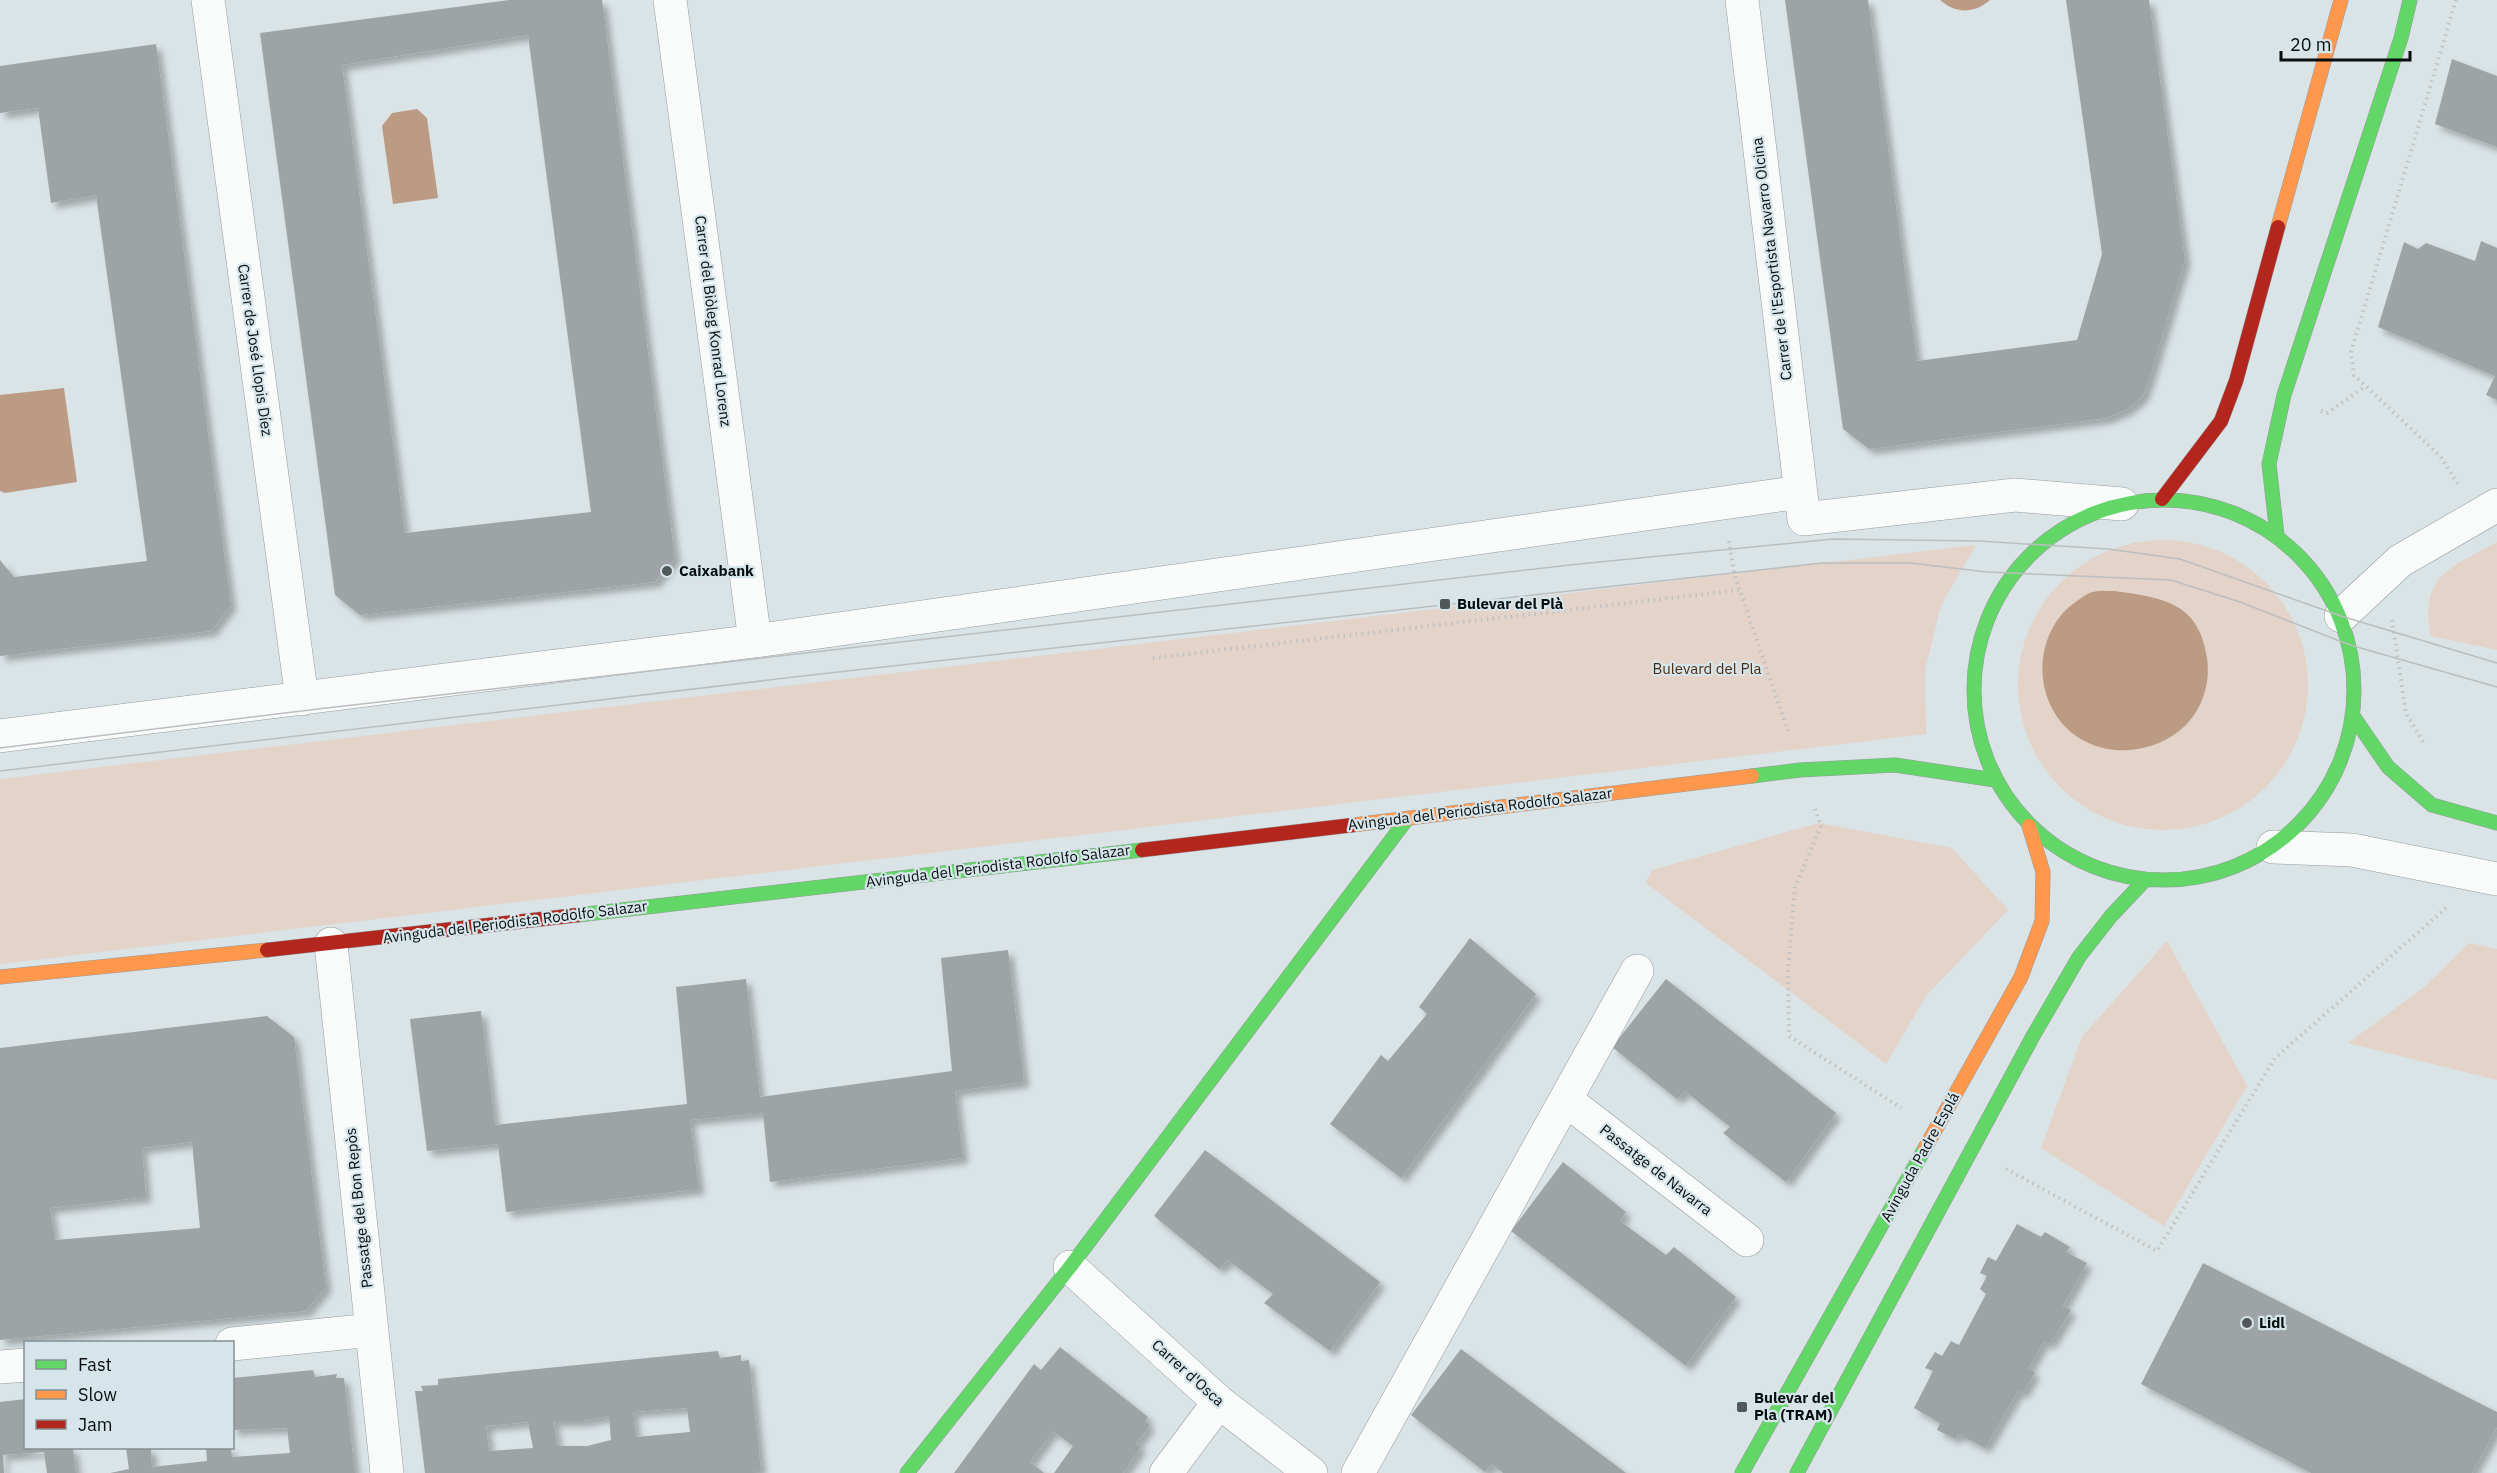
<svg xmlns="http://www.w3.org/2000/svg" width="2497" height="1473" font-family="'IBM Plex Sans',sans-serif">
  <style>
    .green { fill: #e3d3c8 }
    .water { fill: #bc9b84 }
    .building { fill: #9ea4a6; fill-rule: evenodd; filter: url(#shadow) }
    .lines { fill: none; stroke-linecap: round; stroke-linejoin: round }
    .street-casing { stroke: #959b9d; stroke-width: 34 }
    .fast-casing { stroke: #959b9d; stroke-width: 15 }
    .slow-casing { stroke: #959b9d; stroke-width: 15 }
    .jam-casing { stroke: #959b9d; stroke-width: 15 }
    .path { stroke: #bfc2c2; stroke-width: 4; stroke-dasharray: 1.5 4.5; stroke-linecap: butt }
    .street { stroke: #f9fbfb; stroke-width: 33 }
    .fast { stroke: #63d668; stroke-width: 14 }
    .slow { stroke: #ff974d; stroke-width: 14 }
    .jam { stroke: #b3261e; stroke-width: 14 }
    .tram { stroke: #bbbebf; stroke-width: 1.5 }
    .poi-dot { fill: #52585a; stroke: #d6e5ea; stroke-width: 2 }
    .labels { text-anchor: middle; stroke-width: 4.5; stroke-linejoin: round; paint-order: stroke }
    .street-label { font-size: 15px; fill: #080d0e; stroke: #d6e5ea }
    .poi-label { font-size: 15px; font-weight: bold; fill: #080d0e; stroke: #d6e5ea; text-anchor: start }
    .park-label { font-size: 15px; fill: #4e2b10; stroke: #d6e5ea }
  </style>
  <defs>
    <filter id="shadow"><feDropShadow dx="5.5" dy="5.5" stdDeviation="3" flood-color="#0004"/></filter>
  </defs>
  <rect width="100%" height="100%" fill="#dae3e6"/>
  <path class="green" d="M2018 685a145 145 0 1 1 290 0a145 145 0 1 1-290 0Z
    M2497,542V650L2431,636C2418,576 2452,567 2497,542Z
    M1976,545L1941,605L1925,670L1926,734L0,964V779Z
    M1819,823L1952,848L2008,910L1926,996L1886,1064L1646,883L1652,870Z
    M2167,941L2247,1086L2164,1226L2041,1148L2082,1037Z
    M2469,943L2497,949V1080L2348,1043L2422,989Z"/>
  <path class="water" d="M1940,0H1990C1974,14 1956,14 1940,0Z
    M417,109L427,118L438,198L393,204L382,126L392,113Z
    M64,388L77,482L5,493L0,491V395Z
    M2115,591C2163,598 2199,602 2207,658C2211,685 2201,714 2179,731C2137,764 2071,755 2049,702C2034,667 2045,622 2077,601C2082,598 2087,593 2093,592C2099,590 2108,591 2115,591Z"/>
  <path class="building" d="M509,0H602L675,558L655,582L360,615L335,595L260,33ZM528,35L591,512L405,533L342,65Z
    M1785,0H1868L1917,361L2077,340L2102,254L2066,0H2149L2185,260L2149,380L2143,396L2128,409L2107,418L1869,449L1843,429Z
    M156,44L231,605L211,631L0,656V560L14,577L147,561L96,195L51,203L38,108L0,113V66Z
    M2452,59L2497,76V147L2435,124Z
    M2481,241L2497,248V400L2486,395L2495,376L2378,327L2404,242L2418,249L2426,243L2475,261Z
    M1470,938L1536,994L1401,1178L1330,1124L1381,1055L1388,1061L1427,1014L1419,1007Z
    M1008,950L1024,1082L955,1091L963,1158L770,1182L763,1113L690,1120L699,1189L506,1212L498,1144L427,1151L410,1019L481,1011L495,1125L687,1104L676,987L746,979L760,1097L952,1071L941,958Z
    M1666,979L1836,1113L1786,1182L1723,1133L1730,1127L1685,1091L1677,1099L1612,1047Z
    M267,1016L294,1037L326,1287L306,1311L0,1340V1048ZM192,1142L200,1228L55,1240L50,1208L146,1197L142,1148Z
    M1205,1150L1380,1282L1330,1351L1264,1303L1273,1294L1228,1260L1219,1269L1154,1216Z
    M1563,1162L1626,1212L1620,1221L1666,1255L1674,1247L1736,1297L1686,1366L1511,1231Z
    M2017,1224L2041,1237L2045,1232L2070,1247L2066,1252L2087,1263L2063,1306L2071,1310L2050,1344L2044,1341L2028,1369L2035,1372L2023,1393L2018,1391L1985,1448L1958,1434L1956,1439L1937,1430L1940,1423L1914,1408L1933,1371L1925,1368L1935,1352L1942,1356L1951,1341L1959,1345L1986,1294L1980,1289L1987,1276L1980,1273L1988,1257L1996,1261Z
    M2203,1263L2497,1412V1427L2472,1473H2311L2141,1384Z
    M1060,1347L1148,1417L1145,1422L1150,1425L1136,1444L1141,1447L1123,1473H1054L1073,1446L1053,1431L1030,1462L1044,1473H954L1034,1364L1041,1370Z
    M1461,1349L1626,1473H1503L1492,1464L1485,1472L1411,1415Z
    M718,1351L720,1358L741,1355V1361L749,1360L761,1470H755V1473H425L415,1391H423L421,1386L438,1385V1379ZM687,1408L690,1432L636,1437L633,1412ZM609,1416L611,1440L587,1446H557L554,1421H583ZM528,1422L533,1448L489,1451L486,1426Z
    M313,1370L315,1377L337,1374L336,1378H344L355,1473H110L129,1469L126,1448H151L152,1467L207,1461L206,1448H231L232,1457L290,1453L287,1428L232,1430V1378Z
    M26,1399V1448H73L76,1473H47L44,1452L3,1455L4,1473H0V1402Z"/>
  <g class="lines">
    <defs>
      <path id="street" d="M208,0L302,699
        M670,0L755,641
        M1742,0L1804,519L2015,495L2122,504
        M2341,616L2400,561L2497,505
        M0,736L755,641L1800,492
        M2273,847L2352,850L2497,879
        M331,944L387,1473
        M1566,1100L1747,1240
        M1070,1267L1219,1402L1311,1473
        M232,1344L372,1330
        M0,1367L26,1365
        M1166,1473L1219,1402
        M1358,1473L1637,971"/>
      <path id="fast" d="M1974 690a190 190 0 1 1 380 0a190 190 0 1 1-380 0Z
        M2277,535L2269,464L2284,395L2401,38L2410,0
        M2353,716L2388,767L2432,805L2497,823
        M1752,776L1800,770L1895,765L1995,780
        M578,915L1142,850
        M907,1473L1070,1267L1407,819
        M1742,1473L1925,1148
        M1797,1473L2033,1036L2079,957L2111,916L2145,880"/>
      <path id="slow" d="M2278,227L2341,0
        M1353,825L1752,776
        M0,977L267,950
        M1925,1148L2021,977L2042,921L2043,872L2029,826"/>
      <path id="jam" d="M2162,499L2221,421L2236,381L2278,227
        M1142,850L1353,825
        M267,950L578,915"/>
    </defs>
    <use href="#street" class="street-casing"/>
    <use href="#fast" class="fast-casing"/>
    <use href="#slow" class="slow-casing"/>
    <use href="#jam" class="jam-casing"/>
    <path class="path" d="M2456,0L2351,352L2354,375L2440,456L2458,484
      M2321,411L2327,413L2366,386
      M1729,541L1734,573L1788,731
      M2392,620L2406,713L2425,745
      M1153,658L1740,590
      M1815,809L1821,826L1795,887L1788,973L1789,1036L1901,1108
      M2006,1169L2157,1251L2275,1058L2446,908"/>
    <use href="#street" class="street"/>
    <use href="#fast" class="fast"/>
    <use href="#slow" class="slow"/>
    <use href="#jam" class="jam"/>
    <path class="tram" d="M0,748L318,709L1579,564L1833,539L1979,541L2108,549L2180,559L2341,616L2497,663
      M0,771L820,674L1822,563H1910L1987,572L2171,580L2240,602L2350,645L2497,687"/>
  </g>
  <g class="poi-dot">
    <circle cx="667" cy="571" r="6"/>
    <rect x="1439" y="598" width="12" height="12" rx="3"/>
    <circle cx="2247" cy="1323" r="6"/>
    <rect x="1736" y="1401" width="12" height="12" rx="3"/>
  </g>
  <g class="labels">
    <g class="street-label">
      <text transform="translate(1772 259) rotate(-97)" y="5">Carrer de l'Esportista Navarro Olcina</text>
      <text transform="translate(713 321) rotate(83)" y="5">Carrer del Biòleg Konrad Lorenz</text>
      <text transform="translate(255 350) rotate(82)" y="5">Carrer de José Llopis Díez</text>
      <text transform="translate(1480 809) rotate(-7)" y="5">Avinguda del Periodista Rodolfo Salazar</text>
      <text transform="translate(998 866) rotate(-7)" y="5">Avinguda del Periodista Rodolfo Salazar</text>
      <text transform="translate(515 922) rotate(-7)" y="5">Avinguda del Periodista Rodolfo Salazar</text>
      <text transform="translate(1920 1157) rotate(-61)" y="5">Avinguda Padre Esplá</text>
      <text transform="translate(1656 1170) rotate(38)" y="5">Passatge de Navarra</text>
      <text transform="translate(359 1208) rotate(-96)" y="5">Passatge del Bon Repòs</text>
      <text transform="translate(1188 1373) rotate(42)" y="5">Carrer d'Osca</text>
    </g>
    <g class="poi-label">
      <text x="679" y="576">Caixabank</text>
      <text x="1457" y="609">Bulevar del Plà</text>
      <text x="2259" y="1328">Lidl</text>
      <text x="1754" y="1403">Bulevar del<tspan x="1754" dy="17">Pla (TRAM)</tspan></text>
    </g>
    <g class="park-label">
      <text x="1707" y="674">Bulevard del Pla</text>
    </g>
  </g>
  <rect x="24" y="1341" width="210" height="108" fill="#d6e5ea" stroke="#848f92" stroke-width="1.5"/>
  <rect x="36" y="1360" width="30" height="9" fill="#63d668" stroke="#848f92" stroke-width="1.5"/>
  <text x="78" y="1371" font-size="18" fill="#080d0e">Fast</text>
  <rect x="36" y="1390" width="30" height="9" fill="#ff974d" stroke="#848f92" stroke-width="1.5"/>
  <text x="78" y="1401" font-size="18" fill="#080d0e">Slow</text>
  <rect x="36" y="1420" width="30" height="9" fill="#b3261e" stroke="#848f92" stroke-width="1.5"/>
  <text x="78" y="1431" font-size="18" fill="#080d0e">Jam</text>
  <path d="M2281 51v9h129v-9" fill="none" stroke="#080d0e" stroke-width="3"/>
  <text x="2290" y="51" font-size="18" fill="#080d0e" stroke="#d6e5ea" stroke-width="4.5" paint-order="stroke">20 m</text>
</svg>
